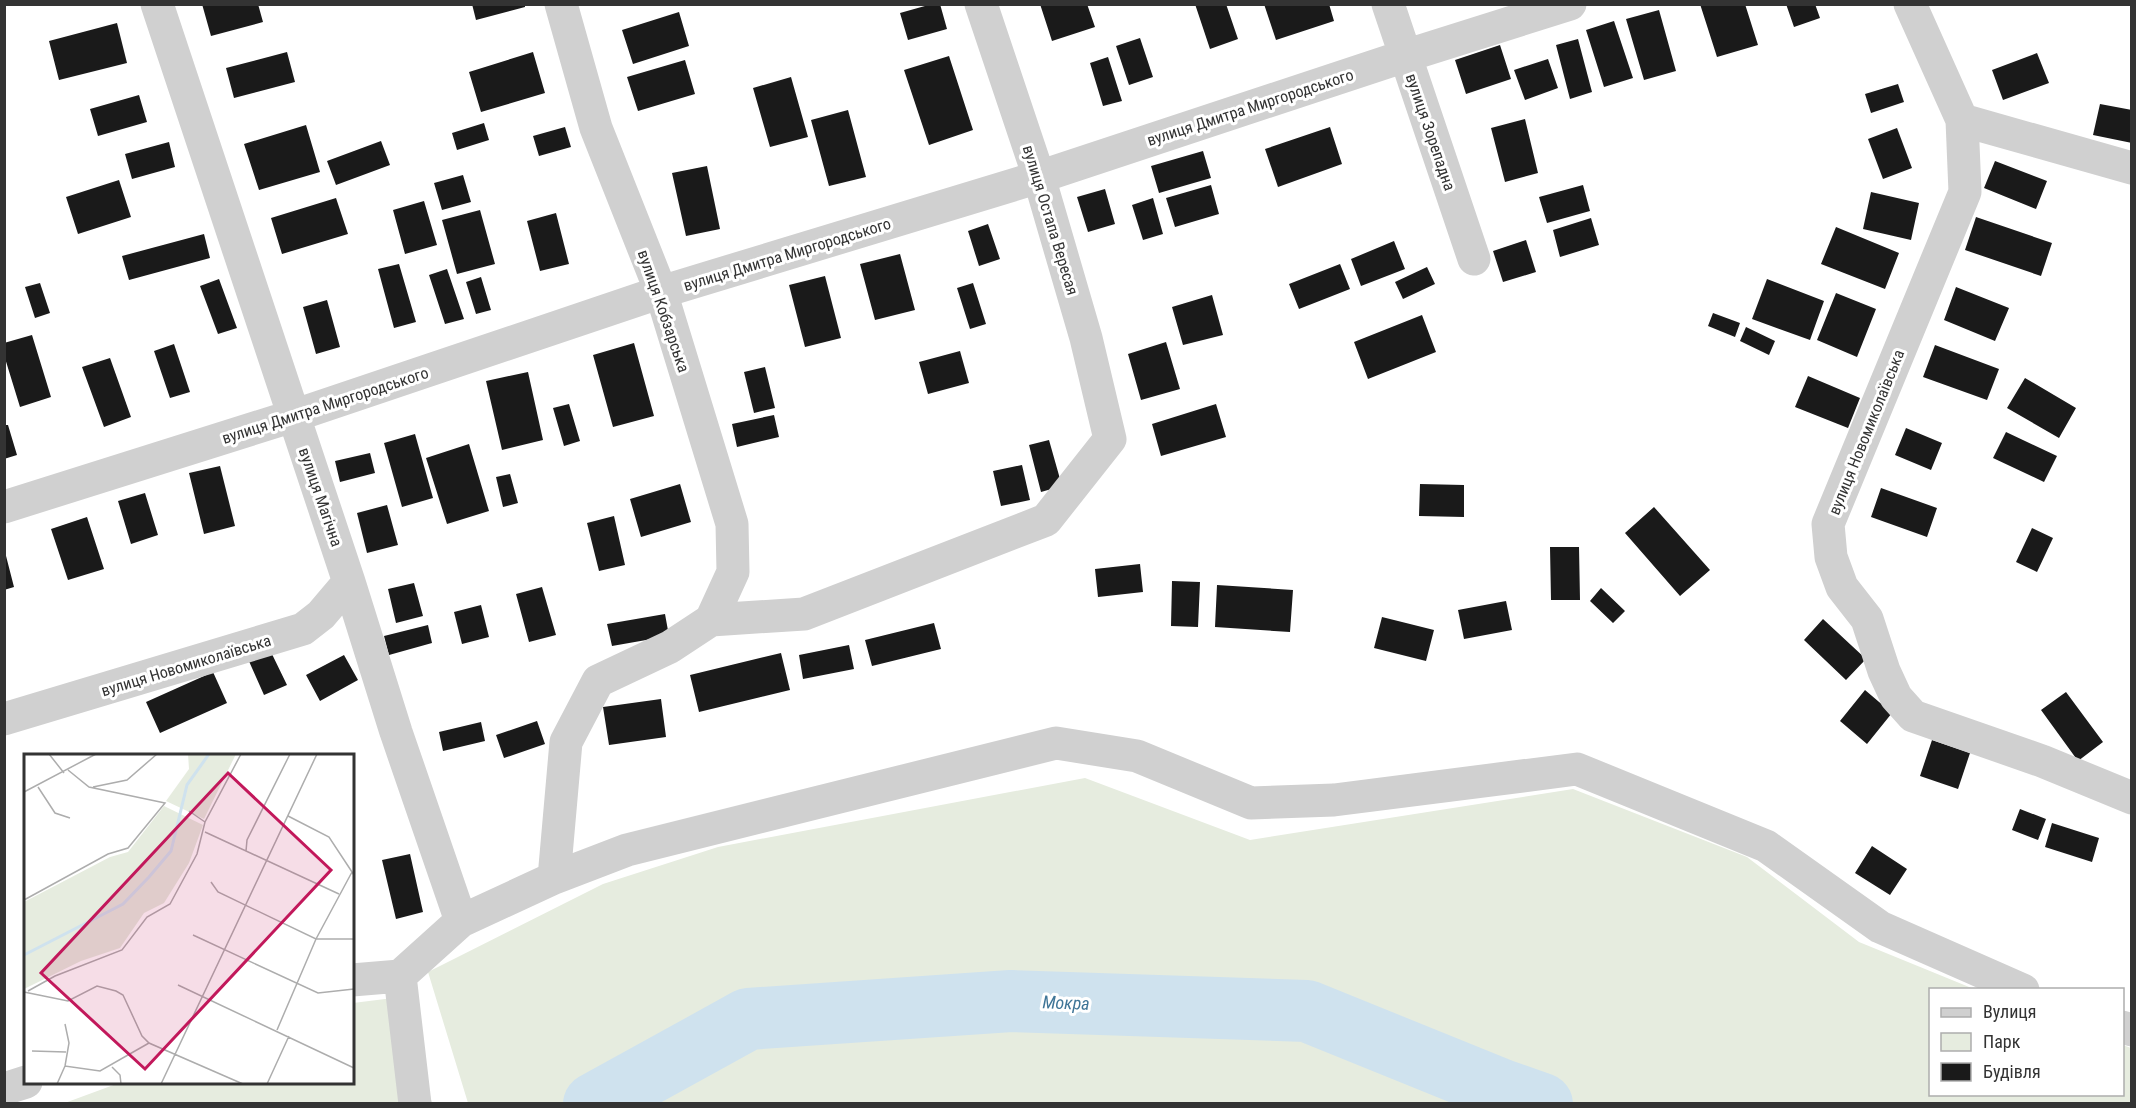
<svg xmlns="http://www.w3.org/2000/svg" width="2136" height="1108" font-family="'Roboto Condensed',sans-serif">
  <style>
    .green { fill: #e6ecdf }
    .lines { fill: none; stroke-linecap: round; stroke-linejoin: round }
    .river { stroke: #cfe2ee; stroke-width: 62 }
    .building { fill: #1a1a1a }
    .minor { stroke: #d0d0d0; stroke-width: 33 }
    .labels { text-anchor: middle; stroke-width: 6; stroke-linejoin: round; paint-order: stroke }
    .street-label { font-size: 16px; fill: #333; stroke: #fff }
    .water-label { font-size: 18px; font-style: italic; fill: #3f7597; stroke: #fff }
    .inset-river { fill: none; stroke: #cfe2ee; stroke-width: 3 }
    .inset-road { fill: none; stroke: #adadad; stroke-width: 1.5 }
    .view { fill: #c2185b; fill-opacity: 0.15; stroke: #c2185b; stroke-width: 3 }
    .inset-edge { fill: none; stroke: #333; stroke-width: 3 }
  </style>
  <rect width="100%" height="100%" fill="#fff"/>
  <path class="green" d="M1085,778L1250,840L1573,789L1747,857L1859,942L1974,989L1930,990V1094H2122L2123,1045L2131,1048V1103H468L428,972L603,884L718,847Z
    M393,998L409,1021L432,1103L62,1104L119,1083L352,1082L353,1003Z"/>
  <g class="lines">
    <path class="river" d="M594,1104L748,1019L1011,1001L1307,1011L1502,1090L1542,1104"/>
  </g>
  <path class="building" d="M202,4H258L263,22L211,36Z
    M472,4H525V7L476,20Z
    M932,4H940L947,29L908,40L900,13Z
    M1040,4H1087L1095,27L1052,41Z
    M1195,4H1226L1238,39L1210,49Z
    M1264,4H1329L1334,21L1276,40Z
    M1700,4H1745L1758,45L1717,57Z
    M1786,4H1815L1820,18L1794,27Z
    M1659,10L1676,71L1644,80L1626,19Z
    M679,12L689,46L633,64L622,30Z
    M1614,21L1633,78L1604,87L1586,30Z
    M117,23L127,63L59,80L49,41Z
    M1140,38L1153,77L1129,85L1116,46Z
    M1578,39L1592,92L1570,99L1556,45Z
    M1500,45L1511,79L1466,94L1455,60Z
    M287,52L295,82L234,98L226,68Z
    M533,52L545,93L481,112L469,72Z
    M2037,53L2049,83L2003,100L1992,70Z
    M949,56L973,130L929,145L904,70Z
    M1108,57L1122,101L1103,106L1090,63Z
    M1548,59L1558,88L1525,100L1514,70Z
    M685,60L695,94L638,111L627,77Z
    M791,77L808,137L770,147L753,88Z
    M1898,84L1904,102L1871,113L1865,94Z
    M139,95L147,122L98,136L90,109Z
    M2100,104L2132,110V143L2093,135Z
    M848,110L866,177L829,186L811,120Z
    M1525,119L1538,173L1505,182L1491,128Z
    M484,123L489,140L457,150L452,133Z
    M306,125L320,172L259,190L244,144Z
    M565,127L571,147L539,156L533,136Z
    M1330,127L1342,164L1278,187L1265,149Z
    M1897,128L1912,168L1883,179L1868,139Z
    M381,141L390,165L336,185L327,161Z
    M169,142L175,167L132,179L125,154Z
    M1203,151L1211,178L1159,193L1151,166Z
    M1995,161L2047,181L2036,209L1984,188Z
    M707,166L720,229L686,236L672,173Z
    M463,175L471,202L442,210L434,183Z
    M119,180L131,217L78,234L66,197Z
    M1211,185L1219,214L1175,227L1166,198Z
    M1583,185L1590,211L1547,223L1539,197Z
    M1105,189L1115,224L1088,232L1077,197Z
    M1871,192L1919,203L1911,240L1863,229Z
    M336,198L348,234L282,254L271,218Z
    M1153,198L1163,234L1143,240L1132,205Z
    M424,201L437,245L405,254L393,210Z
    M480,210L495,264L457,274L442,220Z
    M556,213L569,264L540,271L527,221Z
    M1976,217L2052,243L2041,276L1965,250Z
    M1591,218L1599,245L1560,257L1553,230Z
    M988,224L1000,259L979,266L968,231Z
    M1836,227L1899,253L1885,289L1821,264Z
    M204,234L210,258L129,280L122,256Z
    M1526,240L1536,272L1503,282L1493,251Z
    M1394,241L1405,269L1361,286L1351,259Z
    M900,254L915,310L875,320L860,264Z
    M399,264L416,322L394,328L378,269Z
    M1340,264L1350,289L1299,309L1289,284Z
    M1427,267L1435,284L1403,299L1395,282Z
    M447,269L464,319L445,324L429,275Z
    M825,276L841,338L805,347L789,285Z
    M481,277L491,310L476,314L466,282Z
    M219,279L237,328L218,334L200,286Z
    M1767,279L1824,301L1810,340L1752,319Z
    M40,283L50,313L35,318L25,287Z
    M973,283L986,324L970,329L957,288Z
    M1956,287L2009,308L1995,341L1944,320Z
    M1836,293L1876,309L1857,357L1817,340Z
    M1212,295L1223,335L1183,345L1172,307Z
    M327,300L340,347L316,354L303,307Z
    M1713,313L1740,323L1735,337L1708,326Z
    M1422,315L1436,352L1368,379L1354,342Z
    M1746,327L1775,341L1769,355L1740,341Z
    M32,335L51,397L20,407L4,355V343Z
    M1166,342L1180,389L1141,400L1128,354Z
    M634,343L654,416L613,427L593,355Z
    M174,344L190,392L170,398L154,351Z
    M1935,345L1999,369L1987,400L1923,377Z
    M960,351L969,383L928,394L919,362Z
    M110,358L131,417L104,427L82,367Z
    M765,367L775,408L754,413L744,372Z
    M528,372L543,440L502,450L486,381Z
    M1808,376L1860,398L1848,428L1795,407Z
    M2025,378L2076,408L2059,438L2007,408Z
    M569,404L580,441L564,446L553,408Z
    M1216,404L1226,437L1161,456L1152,424Z
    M774,415L779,437L737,447L732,424Z
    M4,425H8L17,455L4,459Z
    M1906,428L1942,443L1931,470L1895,455Z
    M2006,432L2057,456L2044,482L1993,458Z
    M415,434L433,498L402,507L384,443Z
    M1049,440L1062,486L1041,492L1029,445Z
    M469,444L489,511L447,524L426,458Z
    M370,453L375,473L340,482L335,461Z
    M1022,465L1030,500L1001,506L993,471Z
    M220,466L235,526L204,534L189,473Z
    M510,474L518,503L503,507L496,477Z
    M680,484L691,522L641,537L630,499Z
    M1420,484L1464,485V517L1419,516Z
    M1881,488L1937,508L1927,537L1871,517Z
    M145,493L158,535L131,544L118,501Z
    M387,505L398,545L367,553L357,513Z
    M1654,507L1710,570L1680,596L1625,533Z
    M614,516L625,565L599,571L587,523Z
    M87,517L104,569L68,580L51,529Z
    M2032,528L2053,538L2037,572L2016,562Z
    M1550,547H1579L1580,600H1551Z
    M5,552L14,587L4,590V553Z
    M1140,564L1143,592L1098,597L1095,569Z
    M1172,581L1200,582L1198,627L1171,626Z
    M414,583L423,616L396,623L388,589Z
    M1217,585L1293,590L1290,632L1215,627Z
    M542,587L556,635L529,642L516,594Z
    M1601,588L1625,611L1613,623L1590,601Z
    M1506,601L1512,630L1464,639L1458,610Z
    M481,605L489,637L462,644L454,612Z
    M665,614L669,636L612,646L607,624Z
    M1382,617L1434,630L1426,661L1374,648Z
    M1823,619L1866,659L1846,680L1804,640Z
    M934,623L941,649L872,666L865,640Z
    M428,625L432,643L389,655L384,636Z
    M849,645L854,669L803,679L799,655Z
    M270,650L287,685L264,695L248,659Z
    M781,653L790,690L699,712L690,675Z
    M344,655L358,680L320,701L306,675Z
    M213,672L227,703L160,733L146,702Z
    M1865,690L1892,713L1867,744L1840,721Z
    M2066,692L2103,742L2078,761L2041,710Z
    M661,699L666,737L609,745L603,707Z
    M537,721L545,744L504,758L496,735Z
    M481,722L485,741L443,751L439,732Z
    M1932,740L1970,753L1958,789L1920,776Z
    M2020,809L2046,819L2038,840L2012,830Z
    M2052,823L2099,838L2092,862L2045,847Z
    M1872,846L1907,869L1890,895L1855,873Z
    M410,854L423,912L396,919L382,860Z"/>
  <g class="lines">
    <path class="minor" d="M157,4L349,582L396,732L461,921
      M561,4L596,128L661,292L732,524L733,572L711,620
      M1388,4L1474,259
      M1910,4L1962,120L1965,192L1828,524L1831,557L1842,587L1867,619L1884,671L1896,697L1913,716L2042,761L2132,798
      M1962,120L2132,168
      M4,507L293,416L661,292L1039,177L1405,56L1570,4
      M4,719L303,629L321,615L349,582
      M554,878L566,742L598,681L670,647L711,620L804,614L1046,520L1110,439L1086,338L1039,177L981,4
      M400,976L415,1104
      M352,980L400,976L461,921L554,878L627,850L1056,743L1137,756L1251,803L1334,800L1577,769L1766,846L1880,927L2023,990
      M2122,1027L2132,1030
      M4,1089L26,1082"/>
  </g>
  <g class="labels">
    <g class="street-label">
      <text transform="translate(1250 107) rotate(-18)" y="6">вулиця Дмитра Миргородського</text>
      <text transform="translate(1431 132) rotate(71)" y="6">вулиця Зорепадна</text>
      <text transform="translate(1051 220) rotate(73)" y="6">вулиця Остапа Вересая</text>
      <text transform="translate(787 254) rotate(-17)" y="6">вулиця Дмитра Миргородського</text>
      <text transform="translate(664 311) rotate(71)" y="6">вулиця Кобзарська</text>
      <text transform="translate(325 405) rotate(-18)" y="6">вулиця Дмитра Миргородського</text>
      <text transform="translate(1866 432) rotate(-68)" y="6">вулиця Новомиколаївська</text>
      <text transform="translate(321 497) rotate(71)" y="6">вулиця Магічна</text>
      <text transform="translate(186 665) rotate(-17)" y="6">вулиця Новомиколаївська</text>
    </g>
    <g class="water-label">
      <text transform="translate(1066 1003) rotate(2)" y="6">Мокра</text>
    </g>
  </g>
  <g transform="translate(24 754)">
    <rect width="330" height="330" fill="#fff"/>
    <path d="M164,0H212L180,65L142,47L165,15ZM140,52L179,71L165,109L140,149L120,159L96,194L57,207L0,235V148L86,103L104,98Z" fill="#e6ecdf"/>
    <path class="inset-river" d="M0,201L99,150L125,123L147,97L163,31L185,0"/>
    <path class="inset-road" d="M25,0L40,19M14,33L31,59L46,64M69,33L103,26L133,0M0,38L72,0M165,57L181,68M264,62L305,83L330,121M181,78L315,140M222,97L223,86L266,0M187,128L194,138L292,185H330M0,146L84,100L104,94L141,49L65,33L44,16M169,181L294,239L330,235M154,231L330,314M4,237L31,222L98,196L123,163L146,150L173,100L181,68L217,0M0,238L44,247L73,232L92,237L99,241L118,282L125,289L219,330M253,276L292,185L328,118M8,297L42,298M41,312L45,289L41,270M88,313L96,321L97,330M33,330L41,312L76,317L125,289M137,330L293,0M243,330L265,282"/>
    <path class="view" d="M204,19L307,116L121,315L17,219Z"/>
    <rect width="330" height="330" class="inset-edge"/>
  </g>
  <rect width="2136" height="1108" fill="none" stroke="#333333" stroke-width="12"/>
  <rect x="1929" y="988" width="195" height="108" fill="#ffffff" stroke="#adadad" stroke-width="1.5"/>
  <rect x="1941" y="1008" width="30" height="9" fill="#d0d0d0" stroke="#adadad" stroke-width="1.5"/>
  <text x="1983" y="1018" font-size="18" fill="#333333">Вулиця</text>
  <rect x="1941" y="1033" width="30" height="18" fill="#e6ecdf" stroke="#adadad" stroke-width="1.5"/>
  <text x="1983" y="1048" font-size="18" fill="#333333">Парк</text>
  <rect x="1941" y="1063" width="30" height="18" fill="#1a1a1a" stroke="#adadad" stroke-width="1.5"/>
  <text x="1983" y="1078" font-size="18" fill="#333333">Будівля</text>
</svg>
